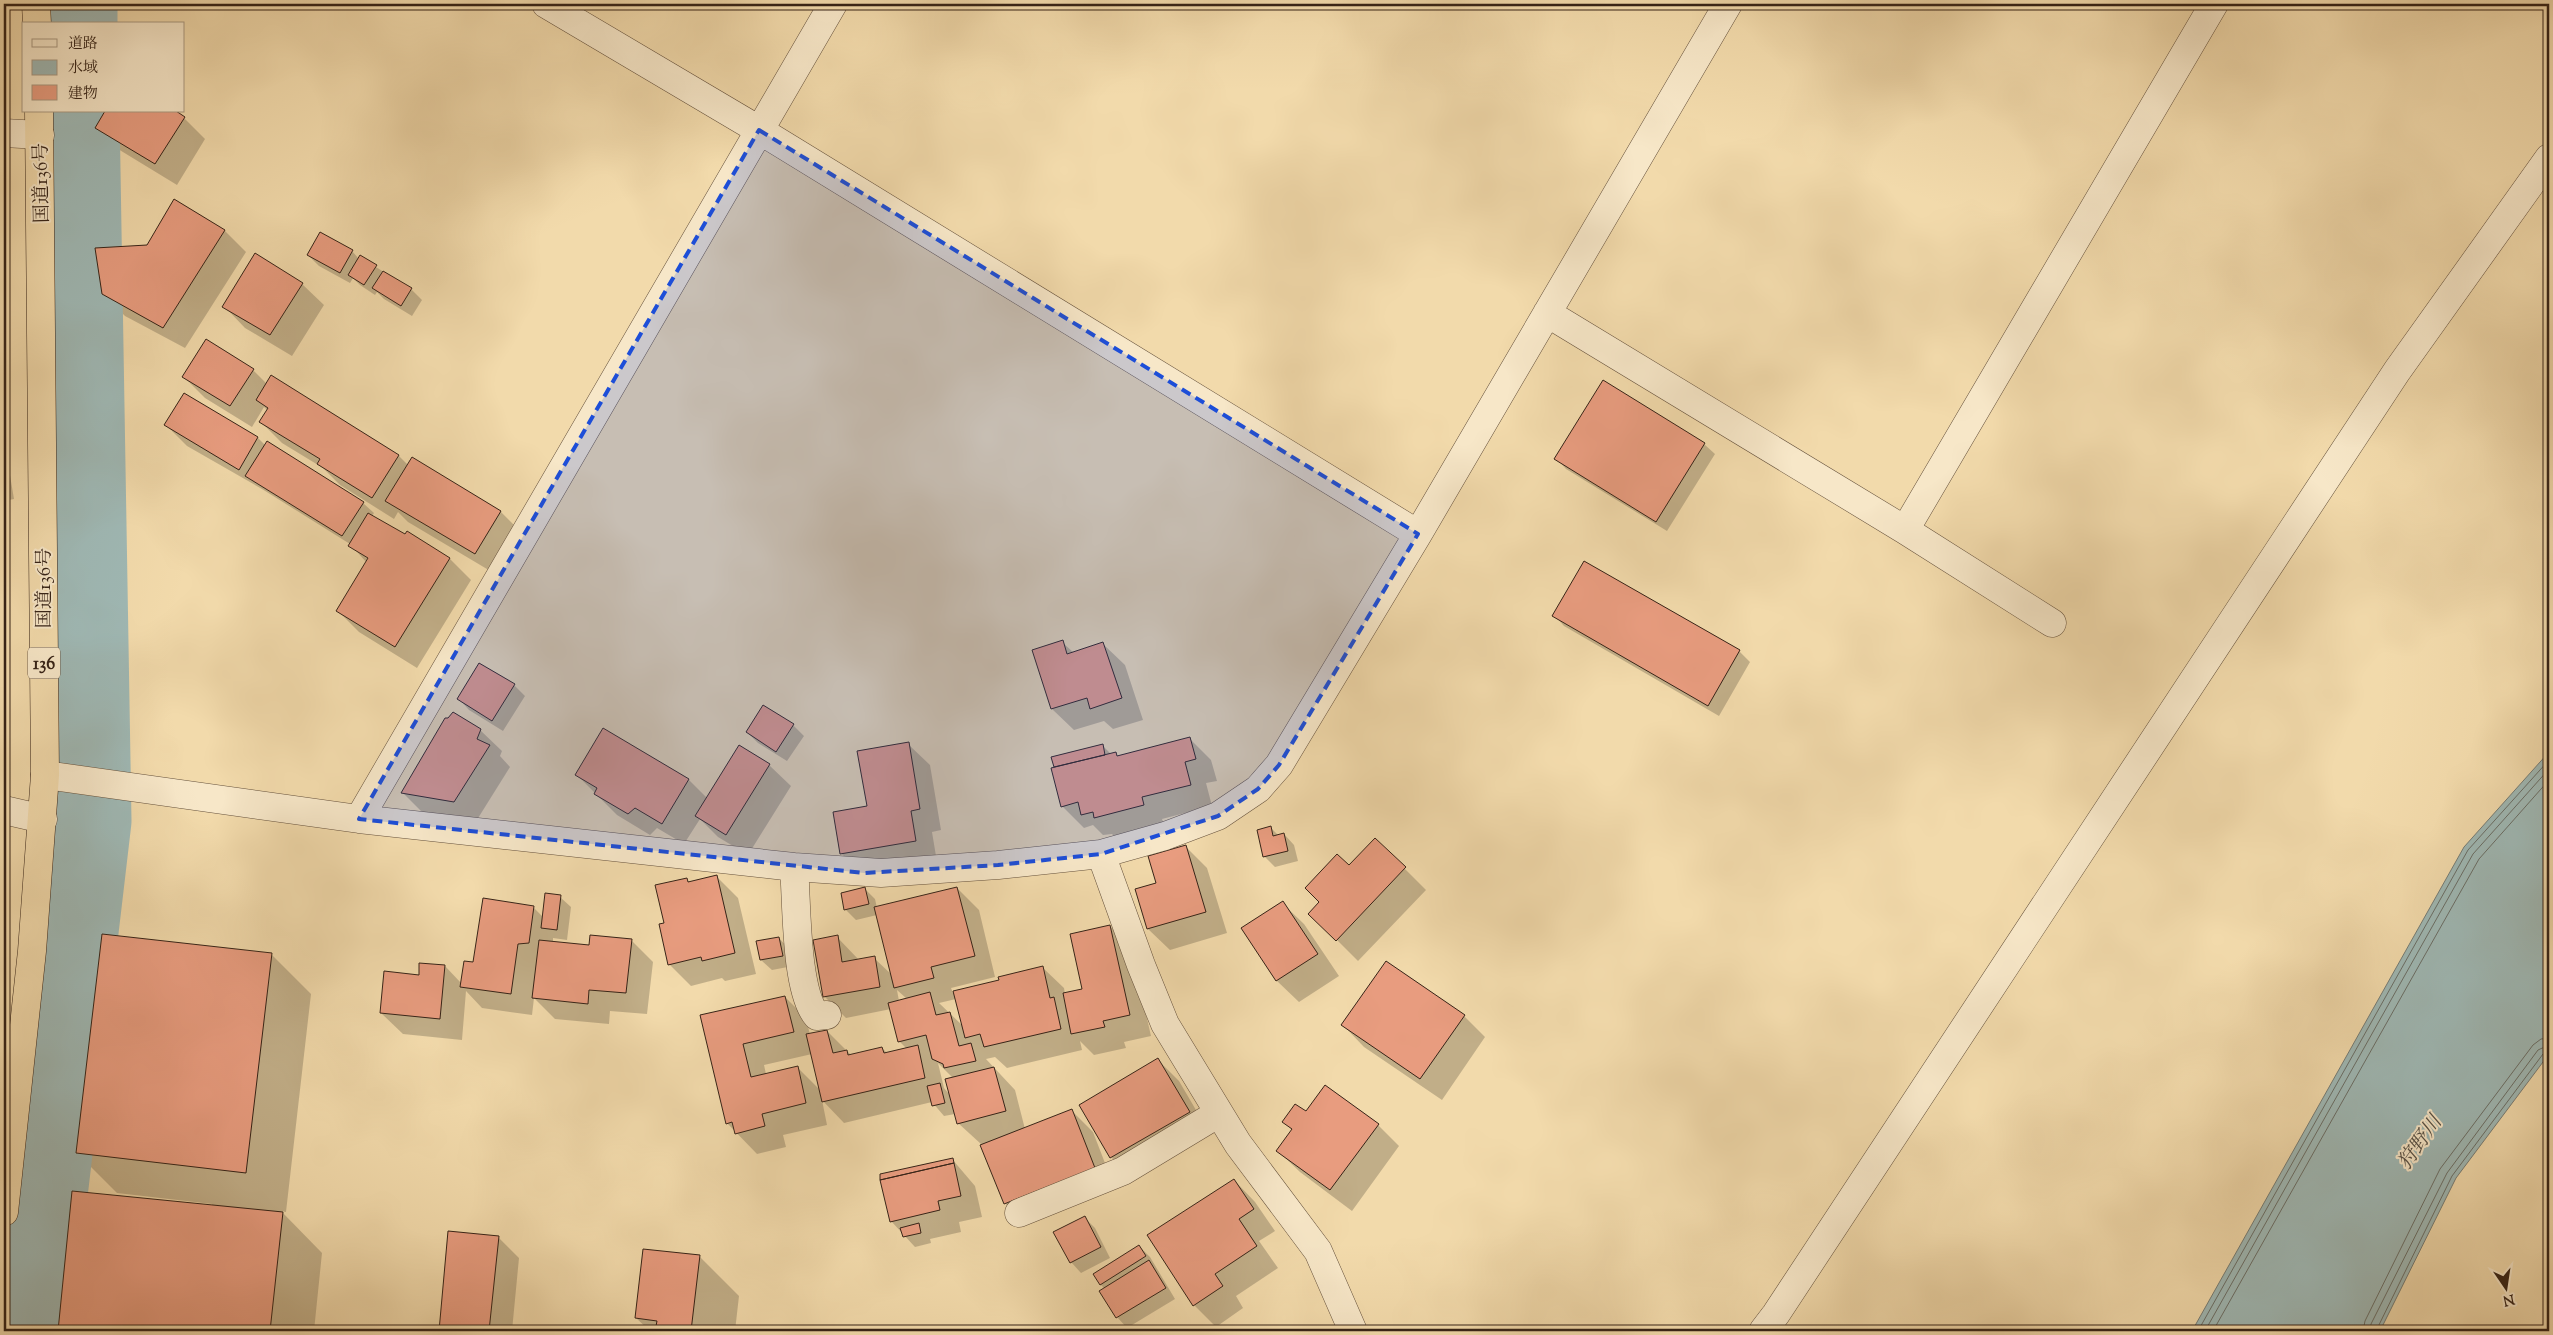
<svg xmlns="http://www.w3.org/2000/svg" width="2553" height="1335" font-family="'Sorts Mill Goudy','Noto Serif JP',serif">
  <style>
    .water { fill: #9fb8b4; stroke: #757c75 }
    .shadow { fill: #0003; fill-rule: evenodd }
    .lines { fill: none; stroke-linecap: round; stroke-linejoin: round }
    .shore { stroke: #6a6e66; stroke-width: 1 }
    .river { stroke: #9fb8b4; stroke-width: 79 }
    .building { fill: #e89c7f; stroke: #362317 }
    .minor-casing { stroke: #65513c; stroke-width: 29 }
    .highway-casing { stroke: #362317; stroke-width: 29 }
    .minor { stroke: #f7e7c8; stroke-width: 28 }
    .highway { stroke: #f2daab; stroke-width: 28 }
    .marked { fill: #1d4ed8; fill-opacity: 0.2; stroke: #1d4ed8; stroke-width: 4; stroke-dasharray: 10 6; stroke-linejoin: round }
    .labels { text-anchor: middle; stroke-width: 4; stroke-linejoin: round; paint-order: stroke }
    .shield { fill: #f7e7c8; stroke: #705e4c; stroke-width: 1 }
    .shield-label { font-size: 18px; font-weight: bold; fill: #362317 }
    .street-label { font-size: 19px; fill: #362317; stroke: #f7e7c8 }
    .water-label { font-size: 20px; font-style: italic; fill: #565046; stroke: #f7e7c8 }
  </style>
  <rect width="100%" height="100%" fill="#f2daab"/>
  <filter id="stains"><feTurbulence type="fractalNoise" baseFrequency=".004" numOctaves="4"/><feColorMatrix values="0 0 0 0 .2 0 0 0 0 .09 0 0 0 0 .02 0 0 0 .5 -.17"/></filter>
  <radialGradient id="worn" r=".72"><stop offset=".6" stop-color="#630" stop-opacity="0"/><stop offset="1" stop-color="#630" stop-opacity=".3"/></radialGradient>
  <path class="water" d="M2549,752V1054L2456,1178L2380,1331H2192L2464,847Z"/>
  <path class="shadow" d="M184,118L205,139L177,185L118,149L96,127Z
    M175,200L225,231L246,252L185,348L125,316L103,294L148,246Z
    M352,251L359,259L360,257L411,289L422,300L412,316L384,299L377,292L375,295L360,285L353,278L350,283L319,266L308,255Z
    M302,284L324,305L292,356L245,328L224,306Z
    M253,370L267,384L271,377L399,456L408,465L501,512L522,533L497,575L408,522L398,512L394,519L340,485L323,468L282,443L261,422L268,411L264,407L252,427L205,398L184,377Z
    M166,425L258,438L266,446L363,503L374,513L372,516L450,559L471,580L417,668L359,632L337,610L367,563L350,544L262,489L187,446Z
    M4,440L14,499L4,501Z
    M1704,444L1715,454L1667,531L1566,469L1556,458Z
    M1585,562L1739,651L1750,662L1719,716L1564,626L1554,615Z
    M1062,642L1074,653L1103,644L1125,665L1143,720L1113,729L1104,721L1074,730L1052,709L1034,651Z
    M514,685L525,696L503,731L469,710L459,699Z
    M793,725L804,736L787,761L758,743L747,732Z
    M480,730L502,751L500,756L510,767L475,823L424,814L403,793Z
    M1190,739L1211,760L1217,781L1206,783L1212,806L1162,819L1165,827L1117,839L1112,834L1103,835L1093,825L1084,828L1062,806L1053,758L1102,745L1112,755L1115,754L1118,757Z
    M908,744L930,765L941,830L932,832L937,862L862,875L841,853Z
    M769,765L791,786L748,855L718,837L700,819L684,844L657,828L650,835L617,815L577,775L689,780L707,798Z
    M1271,828L1279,836L1284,834L1294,845L1298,861L1275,867L1264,856Z
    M1375,839L1426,890L1358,961L1332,935L1349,867Z
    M1186,847L1207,868L1227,933L1170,950L1148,929L1137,890L1158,884Z
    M717,877L738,898L756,974L725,981L722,978L691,986L669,964L665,924L686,879L690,883Z
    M864,888L875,899L877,908L957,888L979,910L995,977L951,988L953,993L1000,981L1042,967L1064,988L1065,994L1083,990L1110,926L1131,948L1151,1036L1124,1042L1126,1048L1094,1055L1080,1041L1082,1050L1007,1068L995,1057L986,1059L1015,1090L1025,1129L1072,1111L1093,1132L1115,1189L1026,1225L1005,1203L981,1144L958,1123L955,1114L944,1116L932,1102L844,1123L822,1100L827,1125L783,1135L786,1147L757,1154L727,1123L702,1016L785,997L806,1018L810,1035L827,1031L851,1055L882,1048L888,1054L907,1049L899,1041L891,1009L846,1018L824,996L837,937L859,960L874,958L892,975L877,915L856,920L845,909ZM897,990L907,999L899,1001ZM956,999L963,1026L939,1003ZM812,1054L820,1090L797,1067L766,1074L764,1065ZM938,1063L953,1078L950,1095L944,1088Z
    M560,897L571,907L567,940L553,938V943L590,947L631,940L653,962L647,1014L610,1011L609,1024L555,1019L534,998L532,1015L482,1008L466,991L462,1040L403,1034L381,1013L420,976L445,966L461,983L474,964L533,907L543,917Z
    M1282,903L1304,924L1339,976L1299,1002L1277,981L1243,928Z
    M779,938L789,949L793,966L772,970L761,960Z
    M271,954L311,994L286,1212L281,1211L322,1253L314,1331H60L74,1192L212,1206V1204L117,1193L77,1153Z
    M1464,1016L1485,1037L1442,1100L1364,1047L1343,1025Z
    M1158,1060L1179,1081L1210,1134L1133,1179L1111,1157L1081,1106Z
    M1306,1113L1378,1125L1399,1146L1352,1211L1300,1172L1278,1151L1293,1131L1284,1122Z
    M952,1159L975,1186L982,1217L959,1222L961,1232L930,1239L931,1243L915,1247L891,1221Z
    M1234,1180L1255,1202L1275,1231L1259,1241L1278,1268L1236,1296L1243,1308L1216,1327L1194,1305L1149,1236Z
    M1085,1218L1095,1228L1110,1258L1081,1273L1071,1262Z
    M450,1232L498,1237L519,1258L512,1331H440Z
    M1139,1246L1150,1257L1175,1299L1127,1328L1117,1317L1105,1289L1100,1284Z
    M699,1256L739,1296L735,1331H650L636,1318Z"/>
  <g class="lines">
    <path class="shore" d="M2198,1331L2468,850L2549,760
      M2205,1331L2473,854L2549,769
      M2213,1331L2479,859L2549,780
      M2363,1331L2365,1321L2440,1169L2533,1045L2541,1039L2549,1038
      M2370,1331L2371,1324L2447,1173L2538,1050L2549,1045
      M2376,1331L2452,1176L2543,1054L2549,1051"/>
    <path class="river" d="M78,4V24
      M32,1331L92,821L80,111"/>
  </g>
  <path class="building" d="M105,111H176L185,117L155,164L95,128Z
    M174,199L225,230L163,328L102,294L95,248L147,245Z
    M320,232L353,250L340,273L307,255Z
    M255,253L303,283L270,335L222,307Z
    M360,255L377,265L364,285L348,275Z
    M383,271L412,288L401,306L372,288Z
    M206,339L254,369L230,406L182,377Z
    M271,375L399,455L372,498L317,464L320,459L259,422L268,408L256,400Z
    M1603,380L1705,443L1656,522L1554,459Z
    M184,393L258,437L239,470L164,425Z
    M267,441L364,502L342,536L245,476Z
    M412,457L501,511L475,554L385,501Z
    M368,513L405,534L407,531L450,558L395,647L336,611L368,558L348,546Z
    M1584,561L1740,650L1708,706L1552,616Z
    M1063,640L1067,654L1103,642L1122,698L1090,709L1087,698L1051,709L1032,650Z
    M479,663L515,684L492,721L457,699Z
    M763,705L794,724L776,752L746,732Z
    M453,712L481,729L477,739L490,745L454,802L401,793L445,718H448Z
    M603,728L689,779L662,824L635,808L628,814L594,794L597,788L575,775Z
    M1190,737L1196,759L1185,762L1191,785L1142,797L1144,805L1094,818L1093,812L1081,815L1078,802L1061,807L1051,768L1116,752L1117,756Z
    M909,742L920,809L911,811L916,841L840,854L833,812L867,806L857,751Z
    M1103,744L1105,755L1054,767L1051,757Z
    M739,745L770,764L726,835L695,816Z
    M1271,826L1273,836L1284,833L1288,851L1263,857L1257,830Z
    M1375,838L1406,867L1336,941L1308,914L1319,902L1305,888L1337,854L1349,865Z
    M1186,845L1206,912L1147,929L1135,889L1156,883L1148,856Z
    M717,875L735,953L702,961L701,957L668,965L659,924L664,923L655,885L687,878L688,882Z
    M865,887L869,904L844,910L841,893Z
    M957,887L975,956L931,967L934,978L894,988L874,907Z
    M545,893L561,895L557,930L541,928Z
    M483,898L534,906L529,943L518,944L511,994L460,987L464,961L473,962Z
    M1283,901L1318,954L1276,981L1241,928Z
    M1110,925L1130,1015L1103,1021L1105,1027L1071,1034L1063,993L1082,989L1070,934Z
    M102,934L272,953L246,1173L76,1153Z
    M590,935L632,939L626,993L589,990L588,1004L532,998L539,940L589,945Z
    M838,935L842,962L875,956L880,987L823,997L813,940Z
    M779,937L783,956L760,960L756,941Z
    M1386,961L1465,1015L1420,1079L1341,1025Z
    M419,963L445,965L440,1019L380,1013L384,971L419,975Z
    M1043,966L1050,998L1054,997L1061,1029L984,1047L980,1034L965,1038L953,991L999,980L998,977Z
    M930,992L936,1015L950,1012L959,1046L971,1043L976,1061L944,1068L943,1064L932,1059L926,1035L898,1042L888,1003Z
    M785,996L794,1032L743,1044L751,1077L798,1066L806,1103L762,1114L765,1126L735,1134L732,1122L726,1124L700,1015Z
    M827,1030L833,1053L847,1050L848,1055L882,1047L884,1053L918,1045L925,1078L822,1102L806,1034Z
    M1158,1058L1190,1112L1110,1158L1079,1105Z
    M994,1067L1006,1111L957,1124L945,1079Z
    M940,1083L945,1103L932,1106L927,1086Z
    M1325,1085L1379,1124L1330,1190L1276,1151L1292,1129L1282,1122L1295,1104L1306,1111Z
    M1072,1109L1095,1168L1004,1204L980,1145Z
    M953,1158L954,1163L880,1180V1174Z
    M954,1163L961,1196L938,1201L940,1210L890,1222L880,1180Z
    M1234,1179L1254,1209L1239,1219L1257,1246L1215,1274L1223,1286L1193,1306L1147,1235Z
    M72,1191L283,1212L270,1331H58Z
    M1085,1216L1101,1247L1070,1263L1053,1232Z
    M919,1223L921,1233L903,1237L900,1228Z
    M448,1231L499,1236L489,1331H439Z
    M1139,1245L1146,1256L1100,1285L1093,1274Z
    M643,1249L700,1255L691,1331H655L657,1321L635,1318Z
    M1149,1260L1166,1288L1116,1318L1099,1291Z"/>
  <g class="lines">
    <defs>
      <path id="minor" d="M546,4L759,130L1418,534
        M4,133L40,135
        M1547,313L1905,530L2052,623
        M1905,530L2214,4
        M45,775L359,819L794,867L881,873L998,865L1101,854L1165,836L1218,816L1258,789L1279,765L1418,534L1728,4
        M4,810L43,819
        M359,819L833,4
        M1101,854L1141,965L1165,1024L1238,1144L1318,1251L1353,1331
        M794,867C797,902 795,991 817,1016L827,1015
        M1019,1213L1123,1171L1219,1113
        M1763,1331L1776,1314L2397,371L2549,158"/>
      <path id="highway" d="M36,4L37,24
        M4,1212L32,951L45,775L39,111"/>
    </defs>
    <use href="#minor" class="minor-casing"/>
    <use href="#highway" class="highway-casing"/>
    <use href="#minor" class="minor"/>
    <use href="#highway" class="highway"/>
  </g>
  <path class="marked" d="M759,130L1418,534L1279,765L1258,789L1218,816L1101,854L998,865L864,873L359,819Z"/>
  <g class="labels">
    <rect class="shield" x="28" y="647.5" width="32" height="31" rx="4"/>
    <g class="shield-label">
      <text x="44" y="669">136</text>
    </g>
    <g class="street-label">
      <text transform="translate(40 183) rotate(-91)" y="7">国道136号</text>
      <text transform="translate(43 588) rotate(-90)" y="7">国道136号</text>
    </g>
    <g class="water-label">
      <text transform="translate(2419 1142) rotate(-55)" y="7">狩野川</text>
    </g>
  </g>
  <rect width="2553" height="1335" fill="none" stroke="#f2daab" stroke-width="20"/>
  <rect x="5" y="5" width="2543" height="1325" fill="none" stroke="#362317" stroke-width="2.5"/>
  <rect x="10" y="10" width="2533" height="1315" fill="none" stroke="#362317"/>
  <rect x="22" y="22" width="162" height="90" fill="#f7e7c8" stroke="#aa9981"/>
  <rect x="32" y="39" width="25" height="8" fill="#f7e7c8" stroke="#aa9981"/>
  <text x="68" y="48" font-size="15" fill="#362317">道路</text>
  <rect x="32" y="60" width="25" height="15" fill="#9fb8b4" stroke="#aa9981"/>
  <text x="68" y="72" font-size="15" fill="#362317">水域</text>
  <rect x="32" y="85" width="25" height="15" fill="#e89c7f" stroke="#aa9981"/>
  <text x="68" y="98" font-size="15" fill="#362317">建物</text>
  <g transform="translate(2506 1288) rotate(167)" stroke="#f7e7c8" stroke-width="4" paint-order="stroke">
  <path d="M0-4L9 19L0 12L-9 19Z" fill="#362317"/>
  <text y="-8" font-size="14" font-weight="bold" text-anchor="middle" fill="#362317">N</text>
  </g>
  <rect width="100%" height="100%" filter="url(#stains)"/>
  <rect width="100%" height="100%" fill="url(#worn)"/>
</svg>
